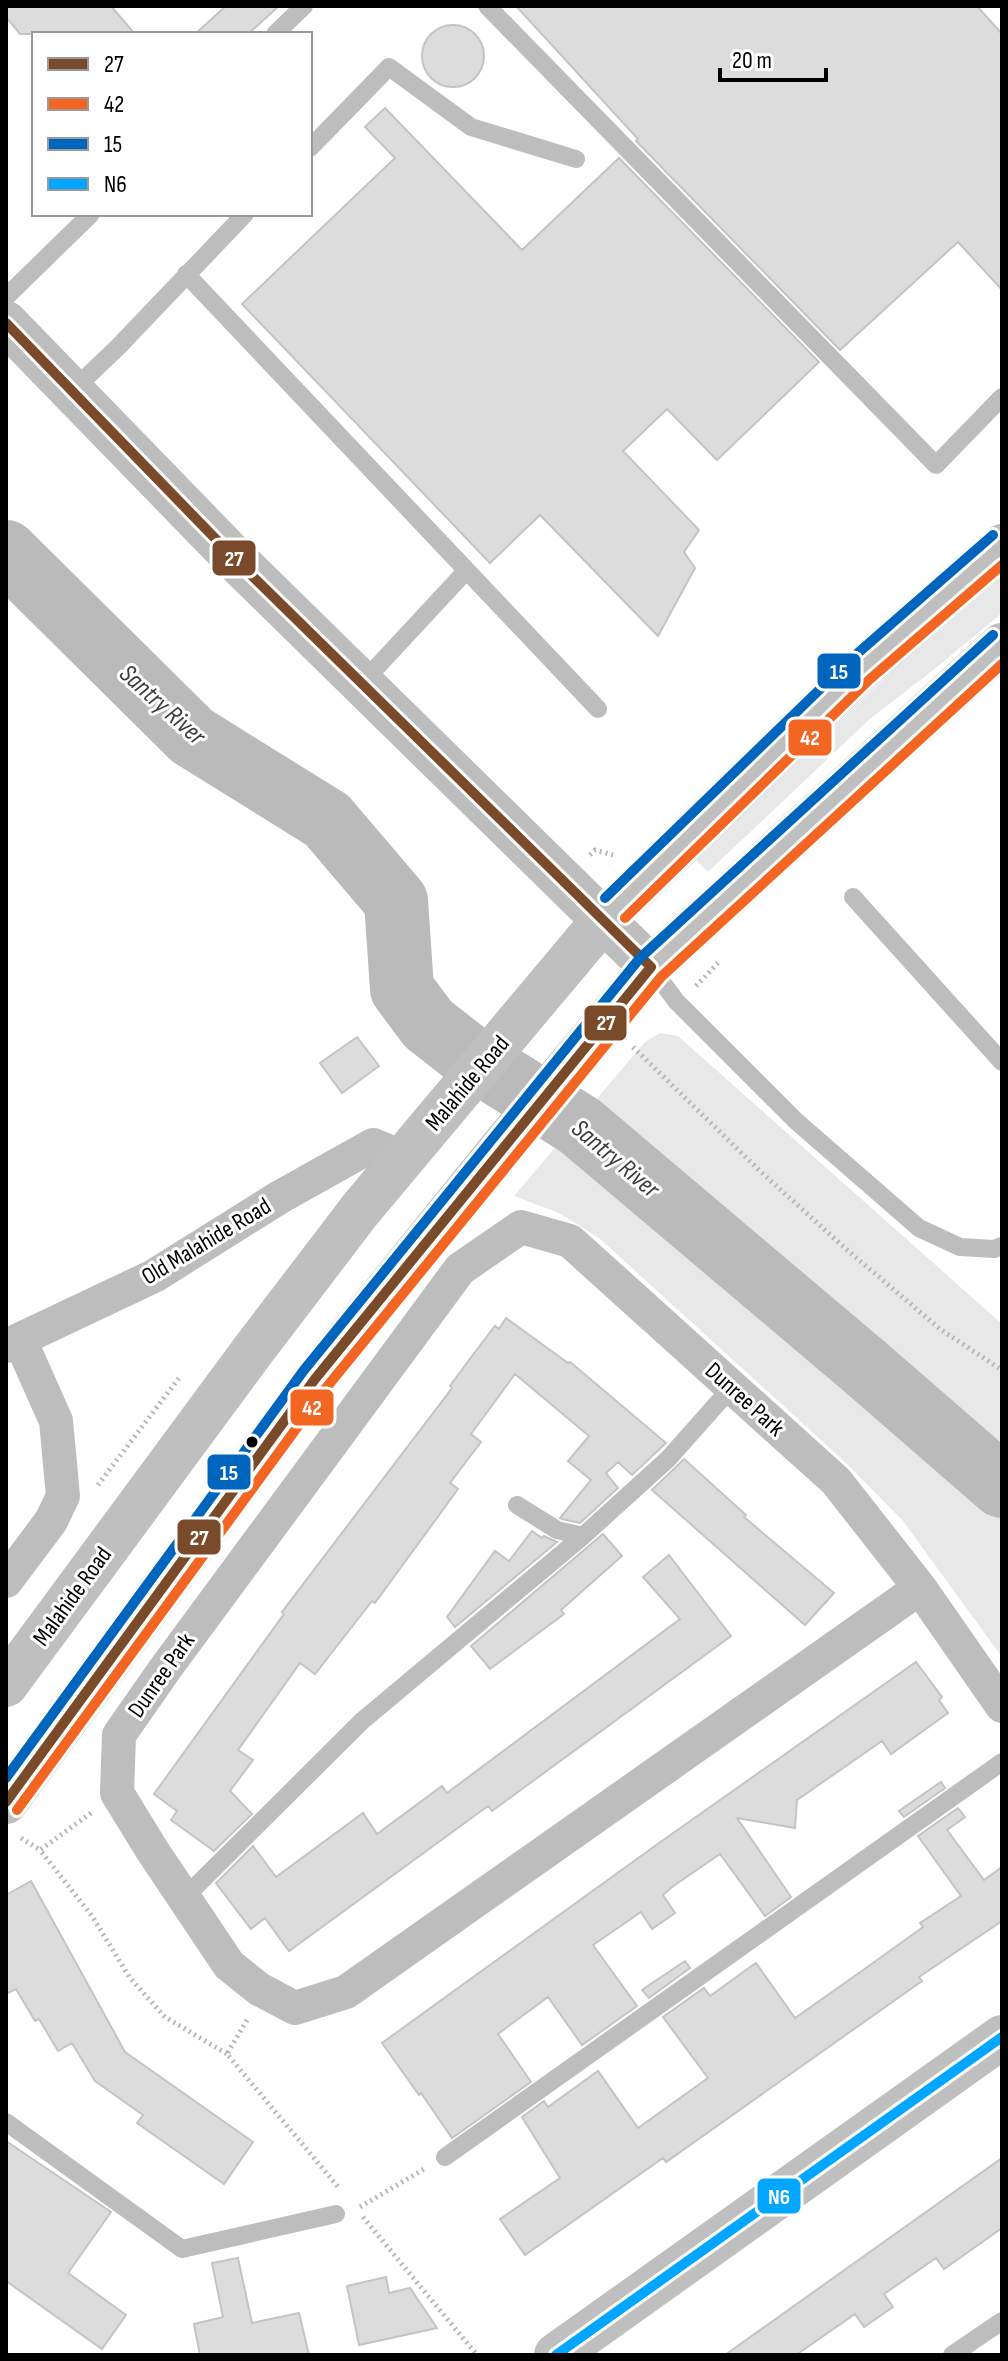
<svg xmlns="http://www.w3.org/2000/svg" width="1008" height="2361" font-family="'Sofia Sans Condensed',sans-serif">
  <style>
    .green { fill: #e8e8e8 }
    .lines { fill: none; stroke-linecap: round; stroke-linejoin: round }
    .river { stroke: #bababa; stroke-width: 64 }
    .building { fill: #dcdcdc; stroke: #c4c4c4; stroke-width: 2 }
    .path { stroke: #b8b8b8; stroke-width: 5; stroke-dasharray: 2 4; stroke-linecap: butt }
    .service { stroke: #bdbdbd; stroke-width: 18 }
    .minor { stroke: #bdbdbd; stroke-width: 34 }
    .tertiary { stroke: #bdbdbd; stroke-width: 44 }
    .secondary { stroke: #bfbfbf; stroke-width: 44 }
    .bus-1-casing { stroke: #fff; stroke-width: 16 }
    .bus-2-casing { stroke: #fff; stroke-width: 16 }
    .bus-3-casing { stroke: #fff; stroke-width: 16 }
    .bus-4-casing { stroke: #fff; stroke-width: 16 }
    .bus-1 { stroke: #7a4b2a; stroke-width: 10 }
    .bus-2 { stroke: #f26522; stroke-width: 10 }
    .bus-3 { stroke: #0065bd; stroke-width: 10 }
    .bus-4 { stroke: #00a6ff; stroke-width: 10 }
    .bus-dot { fill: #000; stroke: #fff; stroke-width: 3 }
    .labels { text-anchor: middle; stroke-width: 6; stroke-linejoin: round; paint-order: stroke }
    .street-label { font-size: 24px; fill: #000; stroke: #fff }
    .water-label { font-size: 26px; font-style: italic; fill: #3e3e3e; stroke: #fff }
    .line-badge { stroke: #fff; stroke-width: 3 }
    .badge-label { font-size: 22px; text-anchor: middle; font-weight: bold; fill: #fff }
  </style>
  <rect width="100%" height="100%" fill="#fff"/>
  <path class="green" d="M1002,572V613L932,671L871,718L708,872L695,859L951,615Z
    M660,1033L678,1036L1002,1324V1657L903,1521L844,1461L599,1238L559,1213L514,1196L645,1042Z"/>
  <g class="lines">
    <path class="river" d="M6,552L192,736L327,820L396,901L402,989L428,1024L465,1053L580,1126L865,1367L1002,1486"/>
  </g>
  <path class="building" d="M6,6H111L135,34H20L6,17Z
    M226,6H279L248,34H195Z
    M516,6H977L1002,34V290L958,242L840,350L636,141L638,139Z
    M422 56a31 31 0 1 1 62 0a31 31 0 1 1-62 0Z
    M385,108L522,250L619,158L819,362L717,460L667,409L623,451L699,530L684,552L695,568L658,636L540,515L490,563L242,304L395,158L365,127Z
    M357,1037L379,1066L342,1093L320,1063Z
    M506,1318L568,1363L570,1362L666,1443L632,1475L618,1462L606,1473L618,1488L580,1523L562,1519L560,1518L591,1480L568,1461L589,1436L515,1374L471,1434L481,1442L450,1483L458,1489L375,1603L372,1601L315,1674L300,1663L238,1750L253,1760L230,1791L252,1814L214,1851L171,1820L177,1811L154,1794L284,1614L282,1612L452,1388L450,1386L472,1356L495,1326L499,1329Z
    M684,1459L746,1515L744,1517L834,1593L805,1625L652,1490Z
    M532,1531L542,1538L544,1536L557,1542L455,1627L447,1617L495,1551L509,1561Z
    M603,1534L622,1556L561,1610L564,1614L490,1669L471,1646Z
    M669,1555L731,1636L492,1811L488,1806L289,1951L265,1918L251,1929L216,1883L253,1846L276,1877L363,1813L377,1834L442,1786L447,1793L680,1619L643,1577Z
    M916,1662L942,1697L939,1700L948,1713L891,1754L882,1741L797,1800L795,1828L737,1818L791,1897L765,1916L720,1854L672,1887L663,1895L675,1913L652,1929L641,1912L593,1945L637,2006L582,2045L548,1997L498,2034L531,2082L452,2138L421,2093L419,2095L382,2043L659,1843Z
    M941,1782L945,1788L904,1817L899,1811Z
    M958,1808L965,1817L947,1830L984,1880L1002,1867V1921L919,1977L922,1981L666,2162L663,2158L525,2255L500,2219L560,2178L522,2117L544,2101L548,2107L598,2071L638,2128L708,2078L663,2017L704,1988L710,1996L756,1963L795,2018L866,1968L923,1927L920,1923L961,1896L918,1836Z
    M31,1881L125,2052L253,2142L224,2184L137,2123L143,2115L95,2081L72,2043L58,2051L39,2019L35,2021L16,1989L6,1994V1895Z
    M685,1961L690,1968L649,1998L642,1990Z
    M6,2141L111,2212L68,2273L126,2315L102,2349L6,2281Z
    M1002,2158V2228L944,2269L936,2258L884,2294L893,2307L864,2327L855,2314L796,2355H725Z
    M238,2258L252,2323L299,2313L309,2355H200L194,2324L223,2317L212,2263Z
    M386,2277L389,2293L410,2288L437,2328L359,2345L347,2286Z"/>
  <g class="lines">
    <path class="path" d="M590,855L595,850L613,855
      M696,986L719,962
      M633,1047L761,1172L846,1249L940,1329L1002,1370
      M98,1485L179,1378
      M91,1813L40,1850L92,1916L130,1978L165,2017L227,2054
      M21,1838L40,1850
      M247,2020L227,2054L339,2188
      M360,2207L424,2169
      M363,2217L477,2355"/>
    <path class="service" d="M487,6L936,465L1002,397
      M275,34L304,6
      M310,148L389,67L471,127L576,159
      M186,274L598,709
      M6,297L91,214
      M72,391L118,347L245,214
      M362,683L466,571
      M853,897L1002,1062
      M651,967L676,1001L796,1121L919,1228L960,1247L994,1249L1002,1246
      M517,1505L557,1530L583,1536L668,1459L732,1387
      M185,1897L362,1721L583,1536
      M6,2122L182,2249L336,2214
      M445,2157L1002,1762
      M952,2355L1002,2321"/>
    <path class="minor" d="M6,1346L154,1276L280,1197L373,1145L404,1158
      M6,1581L51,1521L63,1496L56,1421L20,1340
      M920,1588L346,1992L295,2008L259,1989L229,1965L152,1850L117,1793L119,1735L165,1669L460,1269L521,1227L570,1241L836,1481L920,1588L1002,1706"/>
    <path class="tertiary" d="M6,323L240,564L651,967"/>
    <path class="secondary" d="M6,1685L251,1353L360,1210L604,919L861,669L1002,546
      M6,1802L315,1379L494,1157L651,967L1002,645
      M556,2355L1002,2037"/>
    <defs>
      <path id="bus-1" d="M6,323L240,564L651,967L315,1379L6,1802"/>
      <path id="bus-2" d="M625,918L870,679L1002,565
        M17,1810L326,1388L661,977L1002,664"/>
      <path id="bus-3" d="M605,898L851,659L993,535
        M6,1778L304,1370L640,958L993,635"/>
      <path id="bus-4" d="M556,2355L1002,2037"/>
    </defs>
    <use href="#bus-1" class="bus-1-casing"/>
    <use href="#bus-2" class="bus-2-casing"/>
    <use href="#bus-3" class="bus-3-casing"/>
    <use href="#bus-4" class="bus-4-casing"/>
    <use href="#bus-1" class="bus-1"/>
    <use href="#bus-2" class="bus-2"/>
    <use href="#bus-3" class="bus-3"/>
    <use href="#bus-4" class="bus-4"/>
  </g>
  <circle class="bus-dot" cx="252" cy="1442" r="7"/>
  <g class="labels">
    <g class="street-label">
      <text transform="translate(467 1083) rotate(-50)" y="8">Malahide Road</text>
      <text transform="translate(206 1241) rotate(-31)" y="8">Old Malahide Road</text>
      <text transform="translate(745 1399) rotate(42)" y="8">Dunree Park</text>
      <text transform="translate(72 1596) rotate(-54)" y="8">Malahide Road</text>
      <text transform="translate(161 1675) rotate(-55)" y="8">Dunree Park</text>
    </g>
    <g class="water-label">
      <text transform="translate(163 704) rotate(42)" y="9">Santry River</text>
      <text transform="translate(616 1158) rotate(40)" y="9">Santry River</text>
    </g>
  </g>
  <g class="line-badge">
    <rect x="211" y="539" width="46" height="38" rx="8" fill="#7a4b2a"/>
    <rect x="816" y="652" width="46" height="38" rx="8" fill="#0065bd"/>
    <rect x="787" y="718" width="46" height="39" rx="8" fill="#f26522"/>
    <rect x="583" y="1004" width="45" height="38" rx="8" fill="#7a4b2a"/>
    <rect x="289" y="1388" width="46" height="39" rx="8" fill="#f26522"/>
    <rect x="206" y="1453" width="46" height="38" rx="8" fill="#0065bd"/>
    <rect x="176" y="1518" width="46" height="38" rx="8" fill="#7a4b2a"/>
    <rect x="756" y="2177" width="46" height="38" rx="8" fill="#00a6ff"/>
  </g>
  <g class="badge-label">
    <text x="234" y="566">27</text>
    <text x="839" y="679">15</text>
    <text x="810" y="745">42</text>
    <text x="606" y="1030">27</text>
    <text x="312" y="1415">42</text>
    <text x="229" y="1480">15</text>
    <text x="199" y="1545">27</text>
    <text x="779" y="2204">N6</text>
  </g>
  <rect width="1008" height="2361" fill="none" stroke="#000000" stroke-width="16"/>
  <rect x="32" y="32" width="280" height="184" fill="#ffffff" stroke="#999999" stroke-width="2"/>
  <rect x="48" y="58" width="40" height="12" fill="#7a4b2a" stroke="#999999" stroke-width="2"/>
  <text x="104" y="72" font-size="24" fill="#000000">27</text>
  <rect x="48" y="98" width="40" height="12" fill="#f26522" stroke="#999999" stroke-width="2"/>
  <text x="104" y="112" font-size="24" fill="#000000">42</text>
  <rect x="48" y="138" width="40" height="12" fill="#0065bd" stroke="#999999" stroke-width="2"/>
  <text x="104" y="152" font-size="24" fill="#000000">15</text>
  <rect x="48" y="178" width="40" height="12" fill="#00a6ff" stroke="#999999" stroke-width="2"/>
  <text x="104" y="192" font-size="24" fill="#000000">N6</text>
  <path d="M720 68v12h106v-12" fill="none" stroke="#000000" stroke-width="4"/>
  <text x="732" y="68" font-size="24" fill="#000000" stroke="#ffffff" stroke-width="6" paint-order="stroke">20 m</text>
</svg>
